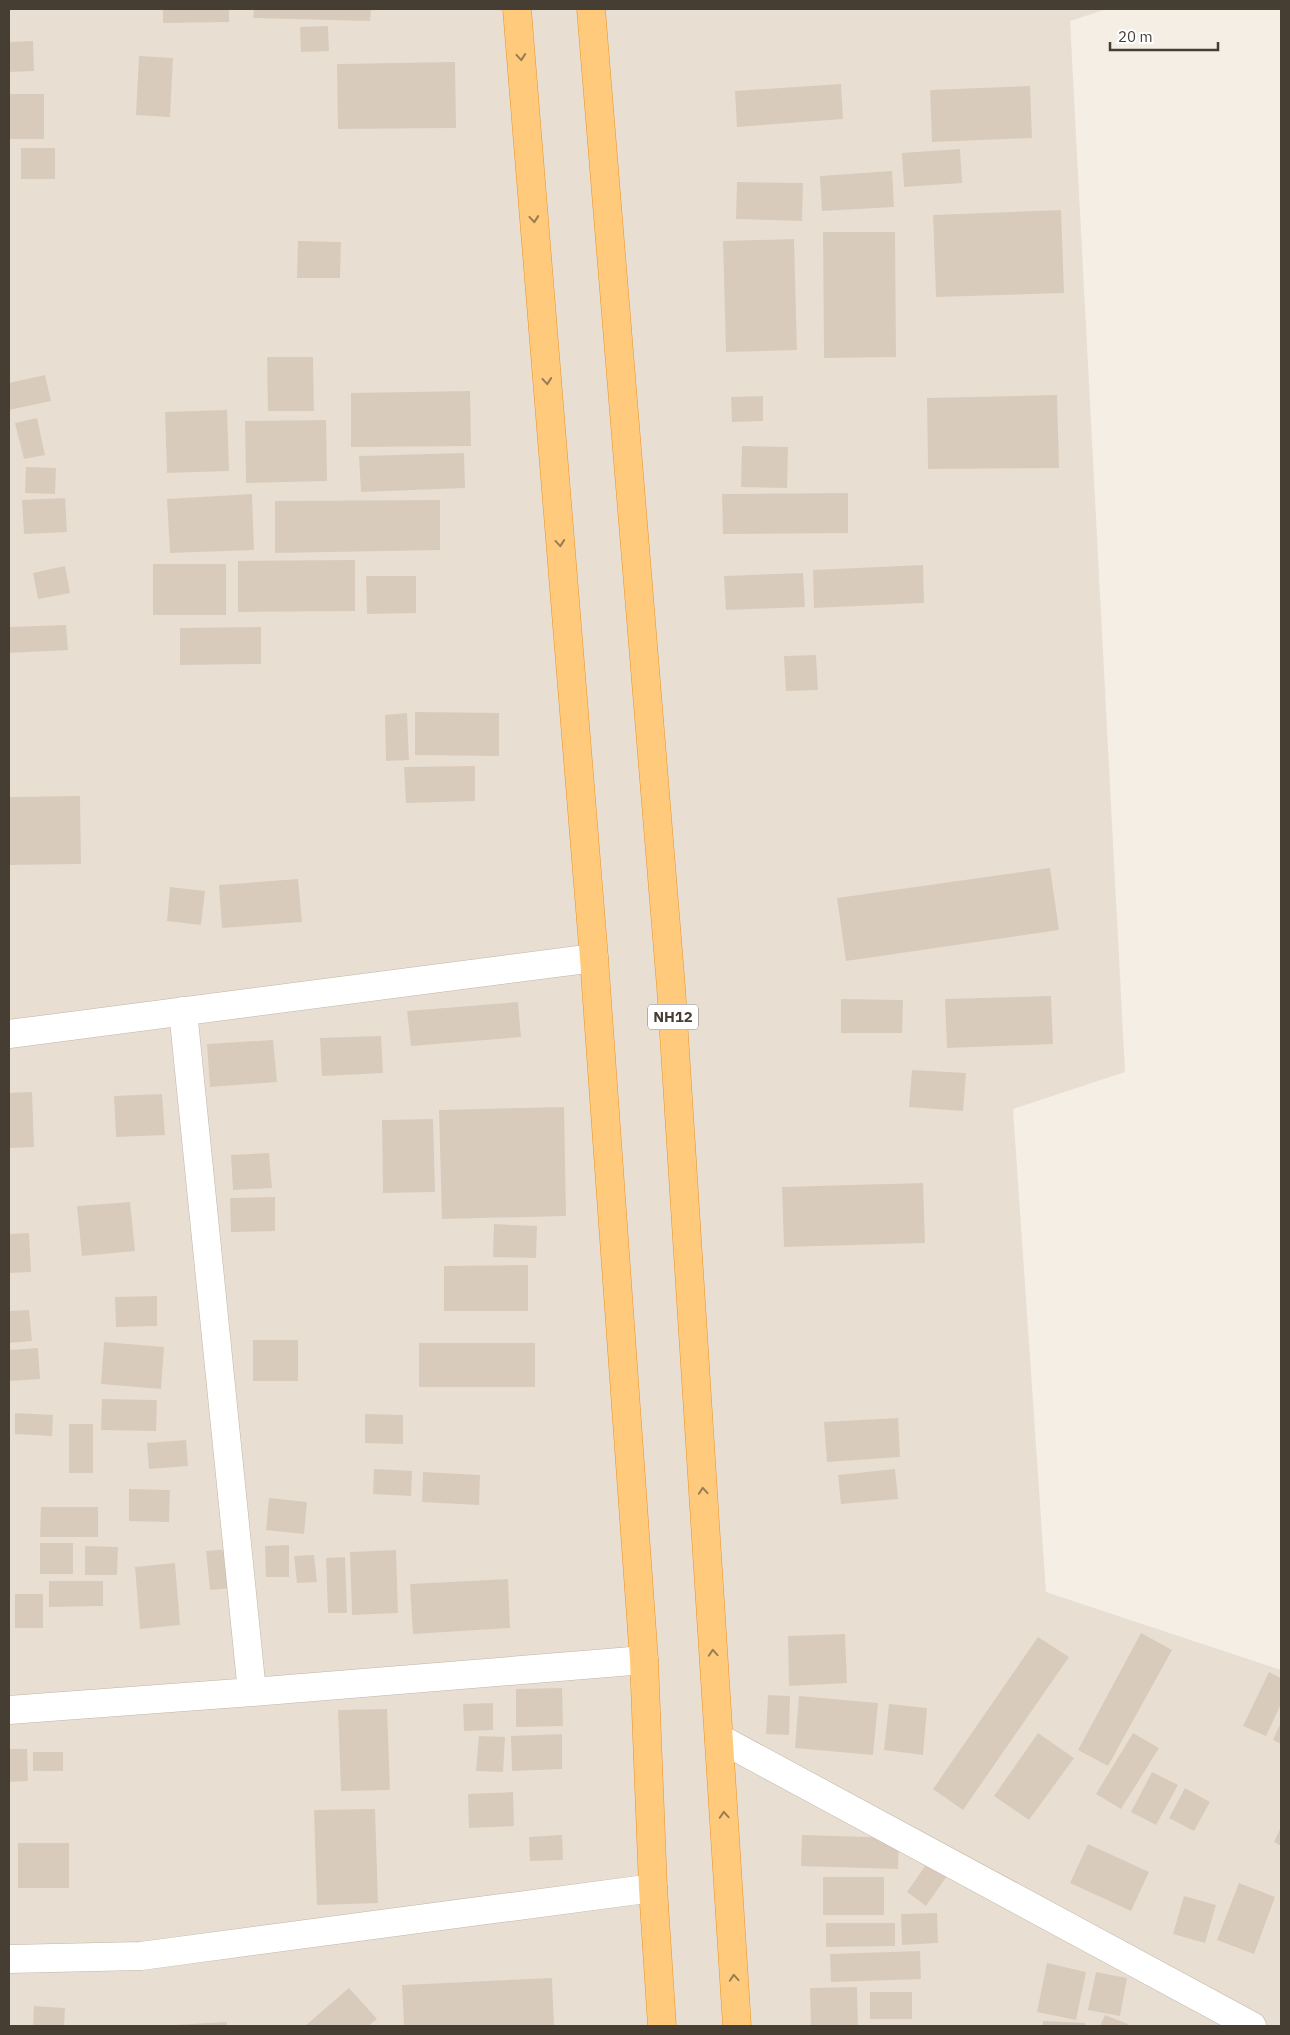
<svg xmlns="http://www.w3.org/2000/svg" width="1290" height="2035" font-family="'IBM Plex Sans',sans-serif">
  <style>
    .residential { fill: #e8dfd2 }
    .building { fill: #d9cbbc }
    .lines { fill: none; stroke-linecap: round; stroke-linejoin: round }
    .minor-casing { stroke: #c0b5a6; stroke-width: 29 }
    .trunk-casing { stroke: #ea9227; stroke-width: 29 }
    .minor { stroke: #fff; stroke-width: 28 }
    .trunk { stroke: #ffca7b; stroke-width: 28 }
    .oneway { stroke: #997c53 }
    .labels { text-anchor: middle; stroke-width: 4.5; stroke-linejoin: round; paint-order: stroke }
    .shield { fill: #fff; stroke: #7e7770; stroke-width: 1 }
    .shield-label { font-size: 15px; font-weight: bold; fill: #463d33 }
  </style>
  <rect width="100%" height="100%" fill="#f4eee4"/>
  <path class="residential" d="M9,9H1107L1070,21L1125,1072L1013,1109L1046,1592L1281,1670V2026H9Z"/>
  <path class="building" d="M163,9H229V22L163,23Z
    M254,9H371L370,21L253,18Z
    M328,26L329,51L301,52L300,27Z
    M33,41L34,71L9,72V42Z
    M139,56L173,58L170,117L136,115Z
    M455,62L456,128L338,129L337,64Z
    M841,84L843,119L737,127L735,91Z
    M1030,86L1032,138L932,142L930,90Z
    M9,94H44V139H9Z
    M21,148H55V179H21Z
    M960,149L962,183L904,187L902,153Z
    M892,171L894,207L822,211L820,176Z
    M737,182L803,183L802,221L736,219Z
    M1061,210L1064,293L936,297L933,215Z
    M823,232H895L896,357L824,358Z
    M794,239L797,350L726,352L723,241Z
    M298,241L341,242L340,278H297Z
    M267,357H313L314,411H268Z
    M45,375L51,401L9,410V383Z
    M470,391L471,446L351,447V393Z
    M1057,395L1059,468L928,469L927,398Z
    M763,396V421L732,422L731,397Z
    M227,410L229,471L167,473L165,412Z
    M37,418L45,455L24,459L15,423Z
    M326,420L327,481L246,483L245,421Z
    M742,446L788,447L787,488L741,487Z
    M464,453L465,488L361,492L359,456Z
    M26,467L56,468L55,494L25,493Z
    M848,493V533L723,534L722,494Z
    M252,494L254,550L170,553L167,499Z
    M65,498L67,532L24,534L22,500Z
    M440,500V550L275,553V501Z
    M355,560V611L238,612V561Z
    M153,564H226V615H153Z
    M923,565L924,603L814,608L813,570Z
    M65,566L70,593L38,599L33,573Z
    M803,573L805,607L726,610L724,576Z
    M366,576H416V613L367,614Z
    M66,625L68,650L9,653V627Z
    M261,627V664L180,665V628Z
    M816,655L818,690L786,691L784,656Z
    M415,712L499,713V756L415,755Z
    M407,713L409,760L386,761L385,715Z
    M475,766V801L406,803L404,767Z
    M80,796L81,864L9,865V797Z
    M1050,868L1059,930L846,961L837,898Z
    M298,879L302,922L222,928L219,885Z
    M170,887L205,891L201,925L167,921Z
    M1051,996L1053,1044L947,1048L945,999Z
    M841,999L903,1000L902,1033H841Z
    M518,1002L521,1037L411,1046L407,1011Z
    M381,1036L383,1073L322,1076L320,1038Z
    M273,1040L277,1082L210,1087L207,1044Z
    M912,1070L966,1073L963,1111L909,1107Z
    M32,1092L34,1147L9,1148V1093Z
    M162,1094L165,1135L116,1137L114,1096Z
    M564,1107L566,1216L442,1219L439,1110Z
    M433,1119L435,1192L383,1193L382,1120Z
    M269,1153L272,1188L233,1190L231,1155Z
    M923,1183L925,1243L784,1247L782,1187Z
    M275,1197V1231L231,1232L230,1198Z
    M130,1202L135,1251L82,1256L77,1206Z
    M494,1224L537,1226L536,1258L493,1257Z
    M29,1233L31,1272L9,1273V1234Z
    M528,1265V1311H444V1266Z
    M157,1296V1326L116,1327L115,1297Z
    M29,1310L32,1341L9,1343V1311Z
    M253,1340H298V1381H253Z
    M104,1342L164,1347L161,1389L101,1384Z
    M419,1343H535V1387H419Z
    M38,1348L40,1379L9,1381V1350Z
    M102,1399L157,1400L156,1431L101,1430Z
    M15,1413L53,1415L52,1436L15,1434Z
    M365,1414L403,1415V1444L365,1443Z
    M898,1418L900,1457L827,1462L824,1422Z
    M69,1424H93V1473H69Z
    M186,1440L188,1466L149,1469L147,1443Z
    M374,1469L412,1471L411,1496L373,1494Z
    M895,1469L898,1499L841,1504L838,1475Z
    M423,1472L480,1475L479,1505L422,1502Z
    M129,1489L170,1490L169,1522L129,1521Z
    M269,1498L307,1502L304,1534L266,1530Z
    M41,1507H98V1537H40Z
    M40,1543H73V1574H40Z
    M289,1545V1577H266L265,1546Z
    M85,1546L118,1547L117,1575H85Z
    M231,1549L234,1588L210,1590L206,1551Z
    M396,1550L398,1613L352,1615L350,1552Z
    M314,1555L317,1582L297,1583L294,1556Z
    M345,1557L347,1613H328L326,1558Z
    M175,1563L180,1625L140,1629L135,1567Z
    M508,1579L510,1628L413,1634L410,1584Z
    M49,1581H103V1606L49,1607Z
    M15,1594H43V1628H15Z
    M1141,1633L1172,1650L1108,1766L1078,1750Z
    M845,1634L847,1683L789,1686L788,1636Z
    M1038,1637L1069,1657L963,1810L933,1789Z
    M1269,1672L1281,1678V1704L1266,1736L1243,1726Z
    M562,1688L563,1726L516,1727V1689Z
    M768,1695L790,1696L789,1735L766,1734Z
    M799,1696L878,1703L873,1755L795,1748Z
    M493,1703V1730L464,1731L463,1704Z
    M889,1704L927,1708L923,1755L884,1750Z
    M387,1709L390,1790L341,1791L338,1710Z
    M1281,1722V1744L1273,1740Z
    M1038,1733L1074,1758L1029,1820L994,1796Z
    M1133,1733L1159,1748L1121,1809L1096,1794Z
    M562,1734V1769L512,1771L511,1736Z
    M479,1736L505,1737L503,1772L476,1771Z
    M9,1749H27L28,1781L9,1782Z
    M33,1752H63V1771H33Z
    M1152,1772L1178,1785L1156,1825L1131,1812Z
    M1185,1788L1210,1802L1194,1831L1169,1818Z
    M513,1792L514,1826L469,1828L468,1794Z
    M375,1809L378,1903L317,1905L314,1810Z
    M1281,1827V1846L1274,1842Z
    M562,1835L563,1860L530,1861L529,1837Z
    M802,1835L899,1838L898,1869L801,1866Z
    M18,1843H69V1888H18Z
    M1088,1844L1149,1872L1131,1911L1070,1883Z
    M930,1859L949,1873L926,1906L907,1892Z
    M823,1877H884V1915H823Z
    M1239,1883L1275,1897L1254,1954L1217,1940Z
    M1184,1896L1216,1905L1205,1943L1173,1934Z
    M937,1913L938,1943L902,1945L901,1914Z
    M826,1923H895V1946L826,1947Z
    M920,1951L921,1979L831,1982L830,1954Z
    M1047,1963L1086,1972L1076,2020L1037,2012Z
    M1096,1972L1127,1978L1120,2016L1088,2010Z
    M552,1978L554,2026H404L402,1985Z
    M857,1987L858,2026H811L810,1988Z
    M349,1988L377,2019L368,2026H305Z
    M870,1992H912V2019H870Z
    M34,2006L65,2008L64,2026H33Z
    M1105,2015L1128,2024L1127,2026H1100Z
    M1043,2021L1085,2023V2026H1043Z
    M227,2022V2026H174V2025Z"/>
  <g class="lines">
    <defs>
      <path id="minor" d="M183,1011L252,1692
        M9,1034L594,958
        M9,1710L252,1692L644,1660
        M719,1738L1252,2026
        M9,1959L141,1956L653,1888"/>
      <path id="trunk" d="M517,9L594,958L644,1660L653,1888L662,2026
        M591,9L671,987L737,2026"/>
    </defs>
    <use href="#minor" class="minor-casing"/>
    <use href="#trunk" class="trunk-casing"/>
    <use href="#minor" class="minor"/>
    <use href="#trunk" class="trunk"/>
  </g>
  <defs><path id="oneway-chevron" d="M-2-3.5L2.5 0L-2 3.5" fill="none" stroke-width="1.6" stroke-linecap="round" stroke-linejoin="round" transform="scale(1.25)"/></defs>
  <g class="oneway">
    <use href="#oneway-chevron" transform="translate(521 57) rotate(85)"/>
    <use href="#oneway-chevron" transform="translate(534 219) rotate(85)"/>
    <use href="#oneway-chevron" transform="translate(547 381) rotate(85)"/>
    <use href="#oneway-chevron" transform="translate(560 543) rotate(85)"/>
    <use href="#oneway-chevron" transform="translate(703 1491) rotate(-94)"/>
    <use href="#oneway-chevron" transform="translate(713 1653) rotate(-94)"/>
    <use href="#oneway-chevron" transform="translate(724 1815) rotate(-94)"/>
    <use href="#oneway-chevron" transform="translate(734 1978) rotate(-94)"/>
  </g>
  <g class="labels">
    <rect class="shield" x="648" y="1004.5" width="50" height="25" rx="4"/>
    <g class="shield-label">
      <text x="673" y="1022">NH12</text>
    </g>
  </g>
  <rect width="1290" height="2035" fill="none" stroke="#463d33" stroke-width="20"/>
  <path d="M1110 42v8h108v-8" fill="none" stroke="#463d33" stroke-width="2.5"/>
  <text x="1118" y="42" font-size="15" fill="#463d33" stroke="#ffffff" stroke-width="4" paint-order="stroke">20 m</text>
</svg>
